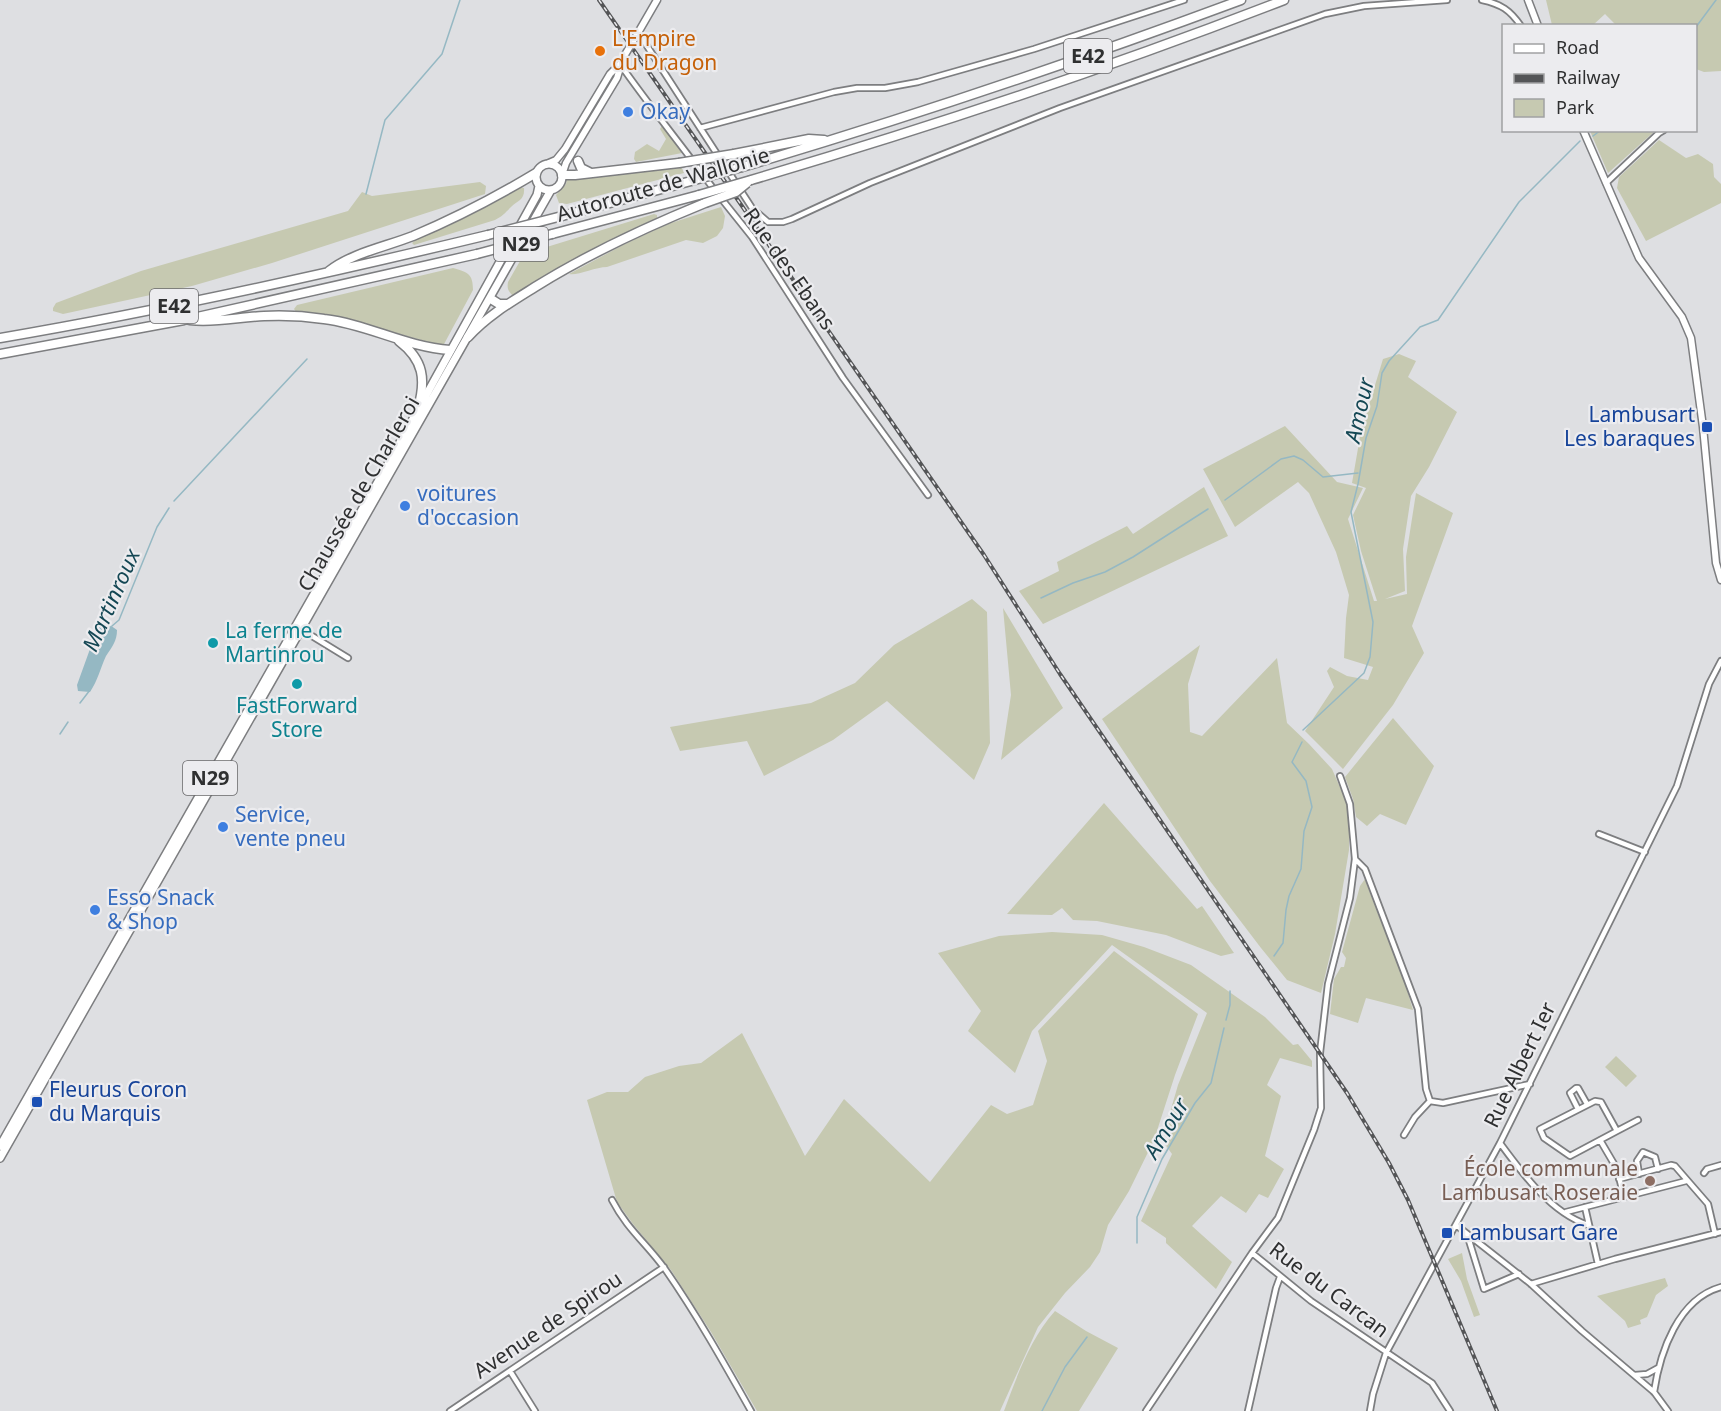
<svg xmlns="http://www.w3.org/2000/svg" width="1721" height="1411" font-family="'Noto Sans',sans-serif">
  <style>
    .green { fill: #c6c9b1 }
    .water { fill: #95b8c3 }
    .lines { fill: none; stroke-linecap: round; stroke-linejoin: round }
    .stream { stroke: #95b8c3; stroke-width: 1.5 }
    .street-casing { stroke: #7d7e80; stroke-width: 8 }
    .secondary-casing { stroke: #7d7e80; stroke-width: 9 }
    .primary-casing { stroke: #7d7e80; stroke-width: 10 }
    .highway-casing { stroke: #7d7e80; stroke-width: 11 }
    .street { stroke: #fff; stroke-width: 4.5 }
    .secondary { stroke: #fff; stroke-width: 6 }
    .primary { stroke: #fff; stroke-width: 7 }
    .highway { stroke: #fff; stroke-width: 8 }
    .rail-casing { stroke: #545557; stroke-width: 4 }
    .rail { stroke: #ececef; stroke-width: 1.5; stroke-dasharray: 4.5; stroke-linecap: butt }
    .secondary-bridge-casing { stroke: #7d7e80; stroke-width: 9; stroke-linecap: butt }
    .highway-bridge-casing { stroke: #7d7e80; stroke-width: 11; stroke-linecap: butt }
    .secondary-bridge { stroke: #fff; stroke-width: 6 }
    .highway-bridge { stroke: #fff; stroke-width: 8 }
    .food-dot { fill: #e8710a; stroke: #ececef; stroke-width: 2 }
    .shop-dot { fill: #3f7fe0; stroke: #ececef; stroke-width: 2 }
    .transit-dot { fill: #1a4fb4; stroke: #ececef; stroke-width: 2 }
    .culture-dot { fill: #0f9aa8; stroke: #ececef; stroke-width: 2 }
    .education-dot { fill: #8d6e63; stroke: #ececef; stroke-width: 2 }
    .labels { text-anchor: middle; stroke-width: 4.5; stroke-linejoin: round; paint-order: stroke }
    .shield { fill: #ececef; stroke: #68686a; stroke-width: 1.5 }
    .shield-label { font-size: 20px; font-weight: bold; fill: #2f3031 }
    .food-label { font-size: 21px; fill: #c56008; stroke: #ececef; text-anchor: start }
    .shop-label { font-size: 21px; fill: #366cbe; stroke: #ececef; text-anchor: start }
    .street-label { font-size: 21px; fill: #2f3031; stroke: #ececef }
    .transit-label { font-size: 21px; fill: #164399; stroke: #ececef; text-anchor: start }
    .culture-label { font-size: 21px; fill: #0d838f; stroke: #ececef; text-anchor: start }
    .education-label { font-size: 21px; fill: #785e54; stroke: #ececef; text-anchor: end }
    .water-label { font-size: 22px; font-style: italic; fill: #144754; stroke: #ececef }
  </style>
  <rect width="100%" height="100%" fill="#dedfe2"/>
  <path class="green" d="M1546,0H1721V71L1704,72L1696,69V26L1616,25L1605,14L1593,25H1552Z
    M663,124L682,153L636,162L634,159L635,152L647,144L659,151L666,139L660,129Z
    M1590,131H1655L1608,173Z
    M1659,140L1686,158L1698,154L1713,164L1714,177L1721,184V203L1646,241L1617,188L1619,177Z
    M681,166L684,173L567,204L559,203L556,195L566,184L567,179Z
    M480,182L486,186L485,194L272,263L192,286L63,314L53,311V308L56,303L141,271L348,211L362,192L372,196Z
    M519,187L524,188C525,200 518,200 511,207C505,213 503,216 495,220L414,245L412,243L417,238L460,220Z
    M721,207L725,216L723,228L717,236L703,243L686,240L607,267C595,267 577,276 569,274L623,245L668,224Z
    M654,214L657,215V221L516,295H512C508,291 507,288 508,282L524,254Z
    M453,268C468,272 473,274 473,290L443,346L356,322L297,313L294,309L297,305Z
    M1399,354L1416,361L1408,377L1457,412L1429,467L1411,496L1403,549L1405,591L1385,599L1407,594L1406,557L1416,493L1453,513L1412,626L1424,653L1393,705L1343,769L1305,731L1334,687L1327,671L1330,667L1347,676L1368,680L1373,667L1344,658L1346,618L1349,595L1336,552L1309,493L1298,482L1235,527L1203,469L1285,426L1337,482L1363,488L1348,519L1374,601H1377L1361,551L1353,515L1366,488L1352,483L1361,431L1383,359Z
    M1204,487L1228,536L1043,624L1019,591L1059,571L1057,562L1127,526L1133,534Z
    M972,599L987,612L990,743L974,780L887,701L833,740L764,776L747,741L680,751L670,727L811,703L855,683L894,645Z
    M1003,608L1063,708L1001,760L1011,695Z
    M1200,645L1188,684L1190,732L1202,736L1277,658L1287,723L1309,744L1332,769L1349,808V850L1335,934L1321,993L1287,980L1261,948L1210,881L1102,719Z
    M1393,718L1434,766L1406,825L1380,814L1367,826L1356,817L1353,799L1345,777Z
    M1104,803L1197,909L1202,906L1234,953L1221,956L1166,935L1097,921L1073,920L1062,908L1052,915L1007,914Z
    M1365,879C1380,923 1401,965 1413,1010L1366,998L1358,1023L1330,1014L1334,979L1341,967H1344L1346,958L1342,952L1360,886Z
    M1052,932L1102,935L1144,947L1191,965L1265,1017L1293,1045L1298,1044L1312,1061V1067L1280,1058L1267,1085L1281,1096L1265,1156L1284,1169L1268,1198L1259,1194L1246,1213L1221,1196L1192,1226L1232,1262L1216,1289L1166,1243V1238L1141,1221L1172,1154L1162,1140L1178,1085L1207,1013L1112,945L1032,1031L1015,1073L968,1031L981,1011L938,953L999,936Z
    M1114,951L1198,1014L1175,1075L1154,1140L1129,1191L1108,1225L1100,1252L1090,1267L1065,1293L1038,1327L1000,1411H757L711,1332L671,1270L633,1224L617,1202L587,1100L607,1092H628L645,1077L679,1066L701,1063L742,1033L805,1156L844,1099L930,1182L991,1105L1007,1114L1033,1105L1047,1061L1038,1031Z
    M1616,1056L1637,1076L1626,1087L1605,1067Z
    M1462,1253L1467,1279L1480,1315L1474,1317L1461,1281L1448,1259Z
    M1665,1278L1668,1286L1656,1295L1647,1317L1640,1320L1641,1324L1628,1328L1625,1321L1597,1296Z
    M1055,1311L1086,1331L1118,1348L1079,1411H1004C1017,1376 1030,1339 1055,1311Z"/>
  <path class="water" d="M107,623L117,630C117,641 112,647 106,656C100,669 98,680 90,692L78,691L77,685L90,649L89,641L98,625Z"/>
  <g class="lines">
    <path class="stream" d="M1696,27L1716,0
      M1593,136L1601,130
      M366,194L385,120L442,54L460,0
      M1225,500L1281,459L1294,456L1303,460L1323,477L1358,473
      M174,501L307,359
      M1041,598L1073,583L1105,572L1133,557L1208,509
      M112,626L119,620L157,527L169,508
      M80,703L90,690
      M1303,730L1364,673L1370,657L1373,622L1351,512L1358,484L1366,438L1377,406L1382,373L1389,361L1420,327L1438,320L1519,202L1580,141
      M60,734L68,722
      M1274,956L1283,943L1286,910L1289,896L1301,869L1304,831L1312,807L1306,781L1292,762L1302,742
      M1226,1020L1230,1005V991
      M1137,1243V1217L1162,1159L1195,1103L1211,1083L1224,1028
      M1042,1411L1065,1367L1087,1337"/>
    <defs>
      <path id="street" d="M1482,0C1501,4 1510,10 1521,26
        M638,32L752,208L768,222H783L792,219L870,183L1060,108L1325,14L1364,6L1447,0
        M620,64C650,107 684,148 715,191
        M700,128L834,92L857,88H885L918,82L1034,49L1184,0
        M1606,183L1659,133L1664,130
        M720,197L752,237L843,378L928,495
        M299,628L348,658
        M1599,834L1645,852
        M1355,859L1365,869L1418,1009L1426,1089L1430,1101
        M1595,1101L1601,1102L1617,1131L1570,1156L1544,1138L1540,1129Z
        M1578,1109L1570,1093L1576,1088H1578L1587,1104
        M1617,1131L1638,1120
        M1404,1135L1415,1117L1430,1101L1443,1103L1530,1084
        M1600,1140L1617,1169L1624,1197
        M1500,1143C1522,1173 1551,1213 1588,1225
        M1704,1173L1707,1169L1721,1165
        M1639,1174L1637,1161L1643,1152L1655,1157L1658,1169
        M1619,1179L1671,1165L1675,1166L1708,1204L1715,1234
        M612,1200C627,1229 647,1244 665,1269C697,1315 724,1363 751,1411
        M1585,1207L1598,1264
        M1566,1212L1686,1181
        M1456,1225L1531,1284L1582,1331L1654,1392L1668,1411
        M1467,1234L1484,1289L1519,1274
        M1252,1253L1311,1301L1432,1383L1450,1411
        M1531,1284L1615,1259L1721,1232
        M510,1371L535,1411
        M1635,1375L1647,1374L1658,1368
        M1654,1392C1660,1352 1678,1299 1721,1287
        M450,1411L664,1267
        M1146,1411L1252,1253L1278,1218L1314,1130L1321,1108L1320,1053L1328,984L1350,898L1355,859L1350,804L1340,776
        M1248,1411L1276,1288L1280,1277
        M1370,1411L1373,1394L1386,1353L1500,1143L1677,786L1709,684L1721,661"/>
      <path id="secondary" d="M1528,0L1538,26
        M635,38L657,0
        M1583,130L1639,258L1682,317L1691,338L1703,427L1716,563L1721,580
        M549,163L556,160L565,149L610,74L620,64
        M562,175L566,163L617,78L623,58"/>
      <path id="primary" d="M536 177a13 13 0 1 1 26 0a13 13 0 1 1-26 0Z
        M0,1146L388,464L537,195L539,186
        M0,1158L551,190"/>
      <path id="highway" d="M734,154L809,139L824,140
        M578,161L581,168L591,173
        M742,167C911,117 1077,61 1241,0
        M562,175H575L679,163
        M751,180C931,127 1109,68 1284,0
        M562,216L691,181
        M552,234L699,195
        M329,271C352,253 385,247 413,236C456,218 496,197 536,173
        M491,299L499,304H508
        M190,320C215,323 239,317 264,316C284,315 304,316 324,319C367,324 406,347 450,350
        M468,337C487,316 511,302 535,287C588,254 646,227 705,203
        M0,338C164,310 326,274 488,235
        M399,341C424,360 426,380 418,408
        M0,354L184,320L477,254"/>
    </defs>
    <use href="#street" class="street-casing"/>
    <use href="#secondary" class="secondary-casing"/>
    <use href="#primary" class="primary-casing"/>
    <use href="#highway" class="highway-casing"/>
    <use href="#street" class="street"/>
    <use href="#secondary" class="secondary"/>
    <use href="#primary" class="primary"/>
    <use href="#highway" class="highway"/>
    <defs>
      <path id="rail" d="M599,0L984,555L1060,674L1347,1093L1389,1163L1408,1200L1497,1411"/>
    </defs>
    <use href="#rail" class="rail-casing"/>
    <use href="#rail" class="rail"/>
    <defs>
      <path id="secondary-bridge" d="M623,58L635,38"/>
      <path id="highway-bridge" d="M679,163L734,154
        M691,181L742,167
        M699,195L751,180
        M705,203L736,192L747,183
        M488,235L562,216
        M477,254L552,234"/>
    </defs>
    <use href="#secondary-bridge" class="secondary-bridge-casing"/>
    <use href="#highway-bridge" class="highway-bridge-casing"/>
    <use href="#secondary-bridge" class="secondary-bridge"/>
    <use href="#highway-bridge" class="highway-bridge"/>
  </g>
  <circle class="food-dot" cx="600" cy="51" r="6"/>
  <g class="shop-dot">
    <circle cx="628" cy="112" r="6"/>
    <circle cx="405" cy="506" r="6"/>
    <circle cx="223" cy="827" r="6"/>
    <circle cx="95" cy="910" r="6"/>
  </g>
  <g class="transit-dot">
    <rect x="1701" y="421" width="12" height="12" rx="3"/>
    <rect x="31" y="1096" width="12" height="12" rx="3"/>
    <rect x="1441" y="1227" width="12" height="12" rx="3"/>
  </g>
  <g class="culture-dot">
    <circle cx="213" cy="643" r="6"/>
    <circle cx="297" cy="684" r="6"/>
  </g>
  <circle class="education-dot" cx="1650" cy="1181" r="6"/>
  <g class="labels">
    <g class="shield">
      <rect x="1064" y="39" width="48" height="34" rx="4.5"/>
      <rect x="494" y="227" width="54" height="34" rx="4.5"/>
      <rect x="150" y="289" width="48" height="34" rx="4.5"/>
      <rect x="183" y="761" width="54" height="34" rx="4.5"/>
    </g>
    <g class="shield-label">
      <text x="1088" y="63">E42</text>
      <text x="521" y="251">N29</text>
      <text x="174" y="313">E42</text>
      <text x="210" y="785">N29</text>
    </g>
    <g class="food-label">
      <text x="612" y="46">L'Empire<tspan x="612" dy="24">du Dragon</tspan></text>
    </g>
    <g class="shop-label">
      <text x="640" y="119">Okay</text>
      <text x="417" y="501">voitures<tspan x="417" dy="24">d'occasion</tspan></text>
      <text x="235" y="822">Service,<tspan x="235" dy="24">vente pneu</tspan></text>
      <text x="107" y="905">Esso Snack<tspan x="107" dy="24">&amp; Shop</tspan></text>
    </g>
    <g class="street-label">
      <text transform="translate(663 185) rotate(-16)" y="7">Autoroute de Wallonie</text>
      <text transform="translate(789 269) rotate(55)" y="7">Rue des Ebans</text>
      <text transform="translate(359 494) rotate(-60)" y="7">Chaussée de Charleroi</text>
      <text transform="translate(1520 1065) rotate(-64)" y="7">Rue Albert Ier</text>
      <text transform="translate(1329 1290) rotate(37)" y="7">Rue du Carcan</text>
      <text transform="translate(548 1325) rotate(-34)" y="7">Avenue de Spirou</text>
    </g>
    <g class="transit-label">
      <text x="1695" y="422" text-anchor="end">Lambusart<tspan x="1695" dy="24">Les baraques</tspan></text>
      <text x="49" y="1097">Fleurus Coron<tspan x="49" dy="24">du Marquis</tspan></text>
      <text x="1459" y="1240">Lambusart Gare</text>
    </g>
    <g class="culture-label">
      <text x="225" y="638">La ferme de<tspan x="225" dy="24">Martinrou</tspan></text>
      <text x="297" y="713" text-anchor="middle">FastForward<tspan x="297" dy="24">Store</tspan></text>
    </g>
    <g class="education-label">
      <text x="1638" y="1176">École communale<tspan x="1638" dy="24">Lambusart Roseraie</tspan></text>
    </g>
    <g class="water-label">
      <text transform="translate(1359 410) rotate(-77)" y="8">Amour</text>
      <text transform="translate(111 600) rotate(-66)" y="8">Martinroux</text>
      <text transform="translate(1166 1128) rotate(-59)" y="8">Amour</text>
    </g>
  </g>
  <rect x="1502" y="24" width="195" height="108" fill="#ececef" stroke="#a0a1a3" stroke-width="1.5"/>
  <rect x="1514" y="44" width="30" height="9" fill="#ffffff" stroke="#a0a1a3" stroke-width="1.5"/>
  <text x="1556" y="54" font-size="18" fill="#2f3031">Road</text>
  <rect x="1514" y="74" width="30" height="9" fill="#545557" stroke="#a0a1a3" stroke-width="1.5"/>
  <text x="1556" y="84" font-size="18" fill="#2f3031">Railway</text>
  <rect x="1514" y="99" width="30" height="18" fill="#c6c9b1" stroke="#a0a1a3" stroke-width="1.5"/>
  <text x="1556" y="114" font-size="18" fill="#2f3031">Park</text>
</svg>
